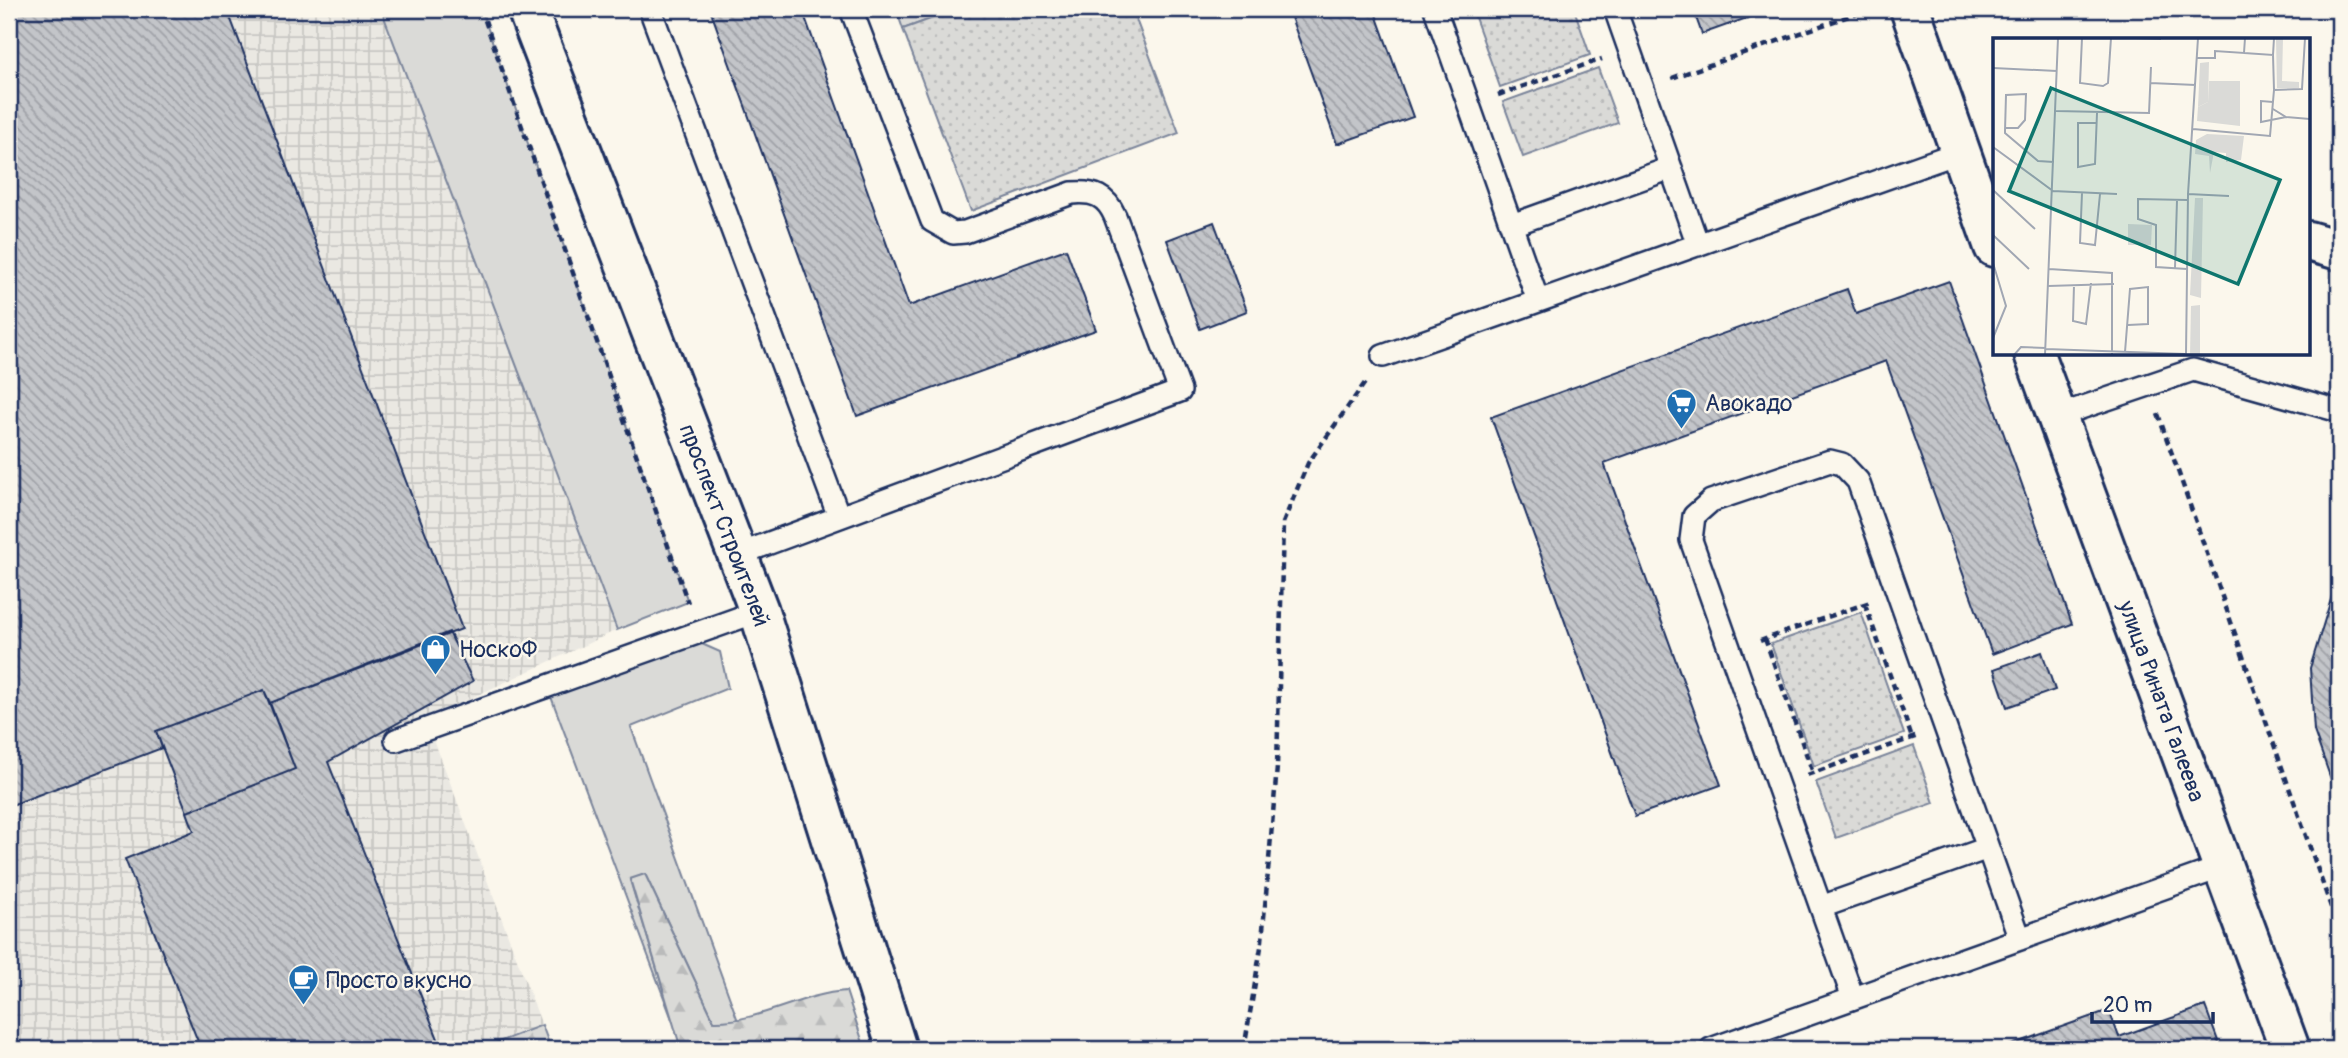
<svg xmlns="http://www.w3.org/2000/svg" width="2348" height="1058" font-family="Pangolin,sans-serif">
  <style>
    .industrial { fill: url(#industrial-grid) }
    .green { fill: #dadad7; stroke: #7a849a; stroke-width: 2 }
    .forest { fill: url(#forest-firs); stroke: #7a849a; stroke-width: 2 }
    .park { fill: url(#park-dots); stroke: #7a849a; stroke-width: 2 }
    .building { fill: url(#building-back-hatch); stroke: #1b2f5e; stroke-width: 2 }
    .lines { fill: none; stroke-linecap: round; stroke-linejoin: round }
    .service-casing { stroke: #1b2f5e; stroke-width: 26 }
    .minor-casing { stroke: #1b2f5e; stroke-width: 44 }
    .tertiary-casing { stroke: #1b2f5e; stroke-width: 44 }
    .path { stroke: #1b2f5e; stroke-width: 4.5; stroke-dasharray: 7 5; stroke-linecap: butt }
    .service { stroke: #fbf7ec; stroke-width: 21 }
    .minor { stroke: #fbf7ec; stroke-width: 38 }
    .tertiary { stroke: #fbf7ec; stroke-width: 38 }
    .labels { text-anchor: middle; stroke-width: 5; stroke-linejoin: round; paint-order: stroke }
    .poi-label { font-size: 23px; fill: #1b2f5e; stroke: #fbf7ec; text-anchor: start }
    .street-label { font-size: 23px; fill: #1b2f5e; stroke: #fbf7ec }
    .inset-road { fill: none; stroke: #a1a7b3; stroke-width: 2 }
    .view { fill: #0f766e; fill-opacity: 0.15; stroke: #0f766e; stroke-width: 3.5 }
    .inset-edge { fill: none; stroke: #1b2f5e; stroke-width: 3.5 }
  </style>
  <defs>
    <pattern id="industrial-grid" width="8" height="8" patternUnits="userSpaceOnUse" patternTransform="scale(1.75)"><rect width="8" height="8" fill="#eae8e2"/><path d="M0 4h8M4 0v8" fill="none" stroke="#c8c7c4"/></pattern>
    <pattern id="forest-firs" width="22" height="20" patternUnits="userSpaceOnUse" patternTransform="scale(1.75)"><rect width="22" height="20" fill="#dadad7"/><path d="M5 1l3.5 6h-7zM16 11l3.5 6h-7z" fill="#babbbb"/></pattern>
    <pattern id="park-dots" width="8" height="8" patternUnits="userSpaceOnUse" patternTransform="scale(1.75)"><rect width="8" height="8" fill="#dadad7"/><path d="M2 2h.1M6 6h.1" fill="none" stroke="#babbbb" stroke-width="1.8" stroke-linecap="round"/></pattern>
    <pattern id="building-back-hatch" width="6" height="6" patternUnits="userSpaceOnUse" patternTransform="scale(1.75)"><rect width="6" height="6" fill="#c3c5c9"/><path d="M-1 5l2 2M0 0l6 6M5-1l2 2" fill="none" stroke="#9ea0a6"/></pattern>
  </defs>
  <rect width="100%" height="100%" fill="#fbf7ec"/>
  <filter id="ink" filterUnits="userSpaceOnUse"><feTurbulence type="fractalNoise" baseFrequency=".0143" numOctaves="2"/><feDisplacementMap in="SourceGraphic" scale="14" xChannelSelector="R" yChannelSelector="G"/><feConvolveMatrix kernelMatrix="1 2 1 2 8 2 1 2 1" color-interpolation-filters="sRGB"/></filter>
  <g filter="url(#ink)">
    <path class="industrial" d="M9,9H381L617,630L426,719L551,1049H9Z"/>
    <path class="green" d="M381,9H481L688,602L617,630Z
      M896,9H958L903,29Z
      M686,637L720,652L728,688L631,727L738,1021H714L645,874L630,880L673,1022L547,686Z"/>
    <path class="forest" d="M645,874L714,1021C760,1022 800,994 846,991L865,1049H681L630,879Z
      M542,1025L551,1049H481Z"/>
    <path class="park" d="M958,9H1132L1179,133L971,211L903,29Z
      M1472,9H1574L1590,55L1500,87Z
      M1598,68L1618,123L1523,157L1503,102Z
      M1861,612L1904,734L1814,766L1771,644Z
      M1914,746L1934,803L1836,838L1816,782Z"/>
    <path class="building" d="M9,9H227L462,629L270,703L264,690L156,731L162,748L9,806Z
      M710,9H802L909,306L1066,249L1096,330L857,416Z
      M1288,9H1374L1413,117L1337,144Z
      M1693,9H1747L1750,17L1702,34Z
      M1214,222L1247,311L1200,329L1167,240Z
      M1949,281L2072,624L1992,654L1886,361L1604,463L1721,785L1635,816L1491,417L1847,289L1856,314Z
      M2339,573V802L2314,731L2310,668Z
      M449,632L473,681L328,762L442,1049H201L125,859L194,831L187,812L295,769L270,703Z
      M2042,652L2055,690L2007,707L1994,669Z
      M264,690L295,769L187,812L156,731Z
      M2205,1006L2221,1049H2000L2109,1010L2119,1037Z"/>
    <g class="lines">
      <defs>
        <path id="service" d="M650,9L839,517
          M1435,9L1538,301
          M1615,9L1698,245
          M1512,225L1671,168
          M1383,356L1960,152
          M2057,416L2193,370L2339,411
          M737,555L1180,391L1115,216C1106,196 1094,191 1072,193L965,232L953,233L932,221L851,9
          M396,740L759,611
          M1988,848L2020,939
          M1821,907L1988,848L1858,481L1842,464L1830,461L1711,501L1694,516L1691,540L1853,998
          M1711,1049L2222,867"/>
        <path id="minor" d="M1910,9L1994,247
          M2308,241L2339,250
          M2034,354L2290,1049"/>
        <path id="tertiary" d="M527,9L759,611L897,1049"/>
      </defs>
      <use href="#service" class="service-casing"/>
      <use href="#minor" class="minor-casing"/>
      <use href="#tertiary" class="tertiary-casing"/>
      <path class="path" d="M481,9L688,603
        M1672,78L1869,9
        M1498,95L1602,59
        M2158,414L2339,930
        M1865,604L1912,738
        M1765,639L1813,773
        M1760,641L1870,602
        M1807,775L1918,736
        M1244,1049L1262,941L1277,767L1283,523L1308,463L1367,380"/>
      <use href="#service" class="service"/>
      <use href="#minor" class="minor"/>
      <use href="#tertiary" class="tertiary"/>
    </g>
  </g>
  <defs>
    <symbol id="supermarket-pin" viewBox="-11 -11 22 30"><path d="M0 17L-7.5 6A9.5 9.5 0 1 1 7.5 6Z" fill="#1f6fb2" stroke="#fbf7ec"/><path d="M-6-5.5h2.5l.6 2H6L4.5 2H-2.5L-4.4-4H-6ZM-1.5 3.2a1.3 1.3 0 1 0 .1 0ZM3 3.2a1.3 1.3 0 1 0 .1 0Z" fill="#fff"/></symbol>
    <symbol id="shop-pin" viewBox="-11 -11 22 30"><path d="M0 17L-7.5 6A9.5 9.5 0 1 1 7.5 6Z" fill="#1f6fb2" stroke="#fbf7ec"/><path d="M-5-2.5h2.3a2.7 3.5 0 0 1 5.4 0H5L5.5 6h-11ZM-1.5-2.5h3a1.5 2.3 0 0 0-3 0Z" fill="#fff"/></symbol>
    <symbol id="cafe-pin" viewBox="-11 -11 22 30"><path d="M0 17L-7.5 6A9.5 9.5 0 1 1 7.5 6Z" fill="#1f6fb2" stroke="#fbf7ec"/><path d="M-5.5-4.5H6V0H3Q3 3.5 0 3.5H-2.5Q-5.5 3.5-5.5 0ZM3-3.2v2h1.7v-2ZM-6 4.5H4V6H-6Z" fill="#fff"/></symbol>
  </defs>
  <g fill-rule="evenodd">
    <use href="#supermarket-pin" x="1664" y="386" width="35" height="47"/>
    <use href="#shop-pin" x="418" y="632" width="35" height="47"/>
    <use href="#cafe-pin" x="286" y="962" width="35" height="47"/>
  </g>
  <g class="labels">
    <g class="poi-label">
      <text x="1705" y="411">Авокадо</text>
      <text x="459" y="657">НоскоФ</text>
      <text x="326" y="988">Просто вкусно</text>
    </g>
    <g class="street-label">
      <text transform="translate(725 525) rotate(69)" y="8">проспект Строителей</text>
      <text transform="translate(2162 701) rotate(70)" y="8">улица Рината Галеева</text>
    </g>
  </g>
  <g transform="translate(1993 38)">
    <rect width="317" height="317" fill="#fbf7ec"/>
    <path d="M216,43H247V88L204,83L205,69L215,64ZM202,160H210L208,260L197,257ZM207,267V317H197L198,268Z" fill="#dadad7"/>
    <path d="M283,0H290L289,43L306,44V50H284ZM216,24L215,64L205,69L207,25ZM214,96L251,98L248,122L233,124V115L221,114L217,135L216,118L202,116L203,102Z" fill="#dadad7"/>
    <path d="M135,186L159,187L158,207H135Z" fill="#dadad7"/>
    <path class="inset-road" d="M89,0L87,45L110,48L115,45L118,0M142,0L168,1M168,0H192M251,15L280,17L281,0M280,17L281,52M204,20H222V13L251,15L252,0M0,30L64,33M157,45L203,47M280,64L268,63V84L293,79M280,71L293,79L317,81M63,73L156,75L158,29M103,85H85V129L102,126L104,75M12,90H25L32,82L33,56L13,57L12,93V95L45,123L61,124M200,91L277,98L281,52L309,51L312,0M0,109L60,153L124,156M0,152L42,191M89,155L87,205L102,207L107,156M195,156L236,158M0,197L36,231M0,225L13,268L0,300M182,230L184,162M56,231L119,235V317M194,231L163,229V187L145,181V161L195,162M81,247L80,283L93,286L98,245M55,248L121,246M53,311L193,316M132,314L137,251L155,249V286L135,287M21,317L28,309L53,310M52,317L65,0M193,317L195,156L205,0"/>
    <path class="view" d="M58,50L287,142L245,246L16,153Z"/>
    <rect width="317" height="317" class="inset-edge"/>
  </g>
  <rect width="2348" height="1058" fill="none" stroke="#fbf7ec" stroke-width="35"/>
  <rect x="18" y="18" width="2313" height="1023" fill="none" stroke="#1b2f5e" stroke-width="2.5" filter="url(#ink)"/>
  <path d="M2092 1012v10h121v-10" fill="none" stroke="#1b2f5e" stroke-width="3.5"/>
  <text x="2103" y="1012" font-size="21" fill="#1b2f5e" stroke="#fbf7ec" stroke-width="5" paint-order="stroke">20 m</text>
</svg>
